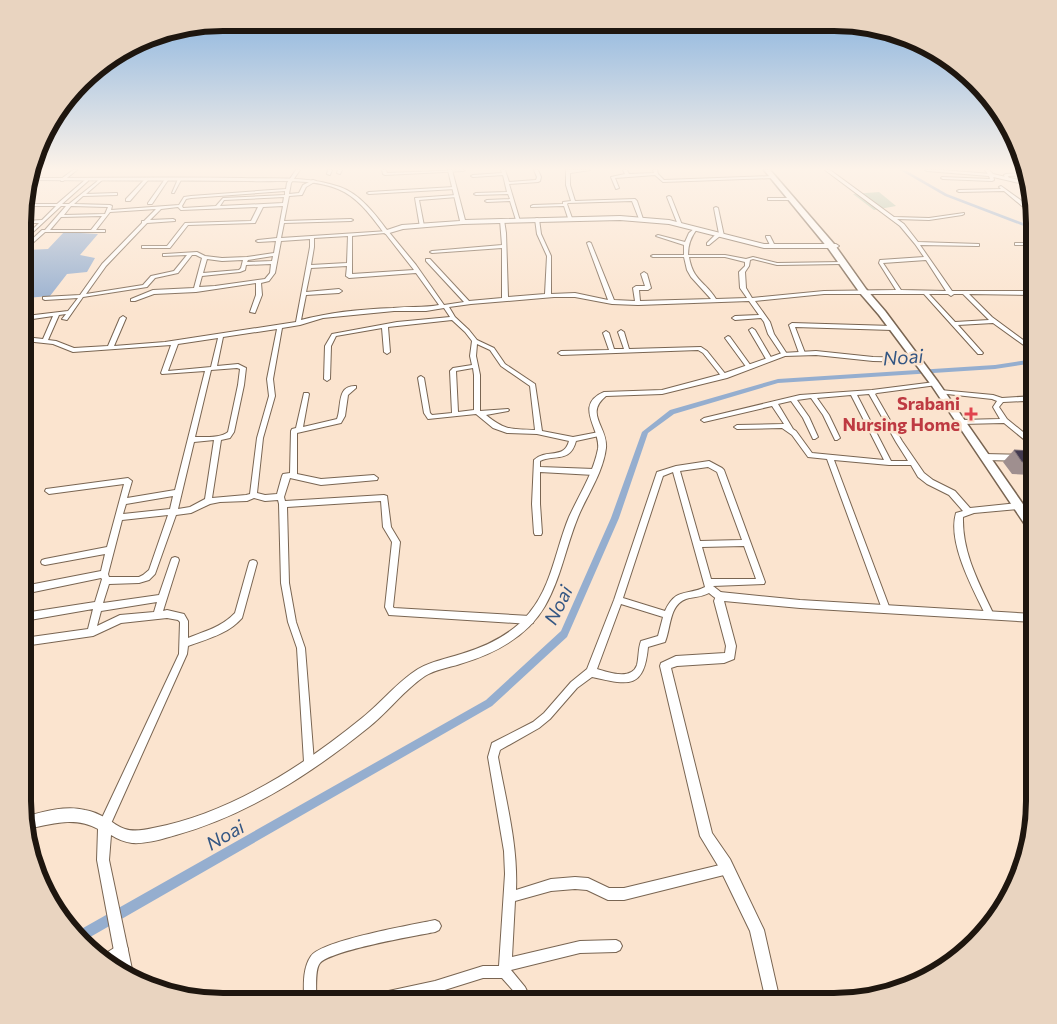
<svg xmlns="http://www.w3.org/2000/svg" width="1057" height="1024" font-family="Commissioner,sans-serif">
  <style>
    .green { fill: #adc3aa }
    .water { fill: #95aecf }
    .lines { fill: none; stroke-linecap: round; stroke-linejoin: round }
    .canal { fill: #95aecf; fill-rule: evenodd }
    .minor-casing { stroke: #796552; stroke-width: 2 }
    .tertiary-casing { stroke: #796552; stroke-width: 2 }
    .primary-casing { stroke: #796552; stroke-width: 3 }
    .minor { fill: #fff; fill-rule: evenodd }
    .tertiary { fill: #fff; fill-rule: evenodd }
    .primary { fill: #fff; fill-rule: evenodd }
    .wall { fill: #9f8f8f }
    .building { fill: #433a4f; stroke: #7a6d75 }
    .health-dot { fill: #e0444e; stroke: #fbe4cf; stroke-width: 2 }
    .labels { text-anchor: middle; stroke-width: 5; stroke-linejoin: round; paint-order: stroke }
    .health-label { font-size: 18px; font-weight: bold; fill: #be3a42; stroke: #fbe4cf; text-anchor: end }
    .water-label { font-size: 19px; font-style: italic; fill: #335683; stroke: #fbe4cf }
    .rim { fill: none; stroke: #1e160f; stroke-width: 6 }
  </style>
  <rect width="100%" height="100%" fill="#fbe4cf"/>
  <path class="green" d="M879,192L896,206L874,210L853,194Z"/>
  <path class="water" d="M64,232L98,234L80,255L95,258L87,272L67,274L50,296L26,298V250L48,249Z"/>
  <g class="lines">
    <path class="canal" d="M900,170H905L947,194L1034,227V230L945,196Z
      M1034,359V363L995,369L778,383L674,414L648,433L619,518L567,637L492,706L85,940L76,932L486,700L561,631L611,518L642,432L670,410L778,379L995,365Z"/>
    <defs>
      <path id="minor" d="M73,170H77L63,181H61V179Z
        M296,170H300L291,183L289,194L299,193L303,185L313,180L316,181L306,187L302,195L289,196L284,221L351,219L353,220L351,221L284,223L281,238L388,231L416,265L444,305L464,302L426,261V259H430L469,301L502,298V248L432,253L430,252L432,251L502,245L500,220L502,219L504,220L506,233L508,297L545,294L547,256L537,234L535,219L537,218L539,219L541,234L551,256V294L575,293L608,300L587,243L589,242L591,243L614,300L635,301L633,288L636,286H645L641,274L644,272L647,274L651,288L648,290H639L640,301L711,299L691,277L687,270L684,257H653L651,256L653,255H684V245L656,236L658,235L685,242L689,233L695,228L697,229C691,237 688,244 688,255H725L746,259L753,257L777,263L842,262L844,263L842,264L777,265L753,259L750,260L749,266L745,272L746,288L752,298L824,291L896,290L879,263L880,260L924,257L915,244L900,226L825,170H830L894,217L929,218L964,213V214L962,215L929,220L897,219L904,224L918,242L979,244V246H977L920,245L952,291H1034V295L969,294L992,317L1030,345L1027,347L1025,346L993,323L958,325L983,353L982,354H978L924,294H824L755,301L770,322L774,334L787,354L784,356L782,355L768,334L764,322L761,318L735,320L732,318L735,316L759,315L749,301L638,305L612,304L575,297H554L471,304L449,307L455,317L469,330L477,340L494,348L505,364L535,384L542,431L573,437L599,432L602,434L599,436L576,441C570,463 556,454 540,461V467L594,469L598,472L594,475L540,472V504L542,533L541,535H535L534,533L532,504L534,460C547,448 564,460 569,441L537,434L507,433L493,428L476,414L428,419L424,413L418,378L419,377L421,376L424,378L430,413L432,415L452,413L450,371L453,368L472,365L470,356L472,341L465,332L452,320L388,327L390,352L387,354L384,352L382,328L336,336L331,346L330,379L327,381L324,379L325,346L332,334L397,322L450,317L444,308L426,311H394L323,318L300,325L282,328L273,379L275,396L263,438L257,493L265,495L277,494L282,476L283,474L290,473L291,431L292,429L296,428L304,393H308L309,394L303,427L337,419C342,407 336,385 356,386V388L348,395L345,416L341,423L297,433V474L321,479L374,475L378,478L377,480L321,485L290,478L284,497L285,501L384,495L387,496L391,527L400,542L393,607L394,608L530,616L533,617L534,620L533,623L530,624L389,615L385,607L392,542L383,527L381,501L287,507L289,583L296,622L305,648L314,762L313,766L309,767L305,766L304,762L297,648L288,622L281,583L279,504L278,500L265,501L254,498L247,501L220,502L210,504L191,513L176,515L155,574L149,580L139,583L109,584L103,603L159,595L171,560L172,558L175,557L178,558L179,560L163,611L167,610L184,614L188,621V638C205,631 222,627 235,613L249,563L250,561L253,560L256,561L257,563L242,618C228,634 207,639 188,646L187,654L109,828L105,829L101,828L100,824L101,820L179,654L180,622L178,620L167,618L121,623L93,636L24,646V638L88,629L93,609L24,621V613L95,602L102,579L101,578L24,594V586L101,571L105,554L45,565L42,564L41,562L42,560L45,559L107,547L124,484L49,494L45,491L46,489L128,478L132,481L127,498L175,490L205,371L162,374L161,373L171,345L73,352L53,344L25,341V337L43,339L53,316L26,320V316L68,311L78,298L45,300L43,299V297L80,295L102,264L142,223V221H144L156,209L110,212L96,230H105V232H45L26,249V245L42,230H45L66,206H61L32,233L30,232L39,223H26V221L42,220L56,206H26V204H57L86,179H88V181L62,204H69L100,179L102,180L101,181L86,194L116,193H117V195L83,196L74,204L110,205L112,206L111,210L179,205L184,197L191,196L286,189L287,183ZM285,191V195L223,198L216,206L183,208L182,206L186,199L191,198ZM284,197L283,203L220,206L224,200ZM71,206L108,207L105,214L64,215ZM283,206L277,238L258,240L256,241L258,242L276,241L274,253L247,257L222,258L205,256L197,252L165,254H163V256L187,255L174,271L151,276L143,285L86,294L106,266L147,223L175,221V220L173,219L150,220L161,209L178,207L181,210L258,207L251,221L185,223L167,246H142V248H170L188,225L255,223L263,207ZM102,216L91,230H50L61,217ZM385,233L414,270L352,274V236ZM348,236L347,263L311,265L314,247V238ZM310,239V247L296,322L165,342L114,346L126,318L123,316L120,318L108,346L74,348L56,341L48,340L59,315L66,314L62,319L67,320L83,297L147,287L155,278L178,273L192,255H196L202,258L194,288L153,290L131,299V301H135L154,294L196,292L256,283V295L250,312L255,313L262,295L261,283L269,281L275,273L281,241ZM273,256L272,261L247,262L248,260ZM689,257H725L745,262V266L739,272L740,288L747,298L716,299C705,281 693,281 689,257ZM207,259L222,261L243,260L241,268L239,270L203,273ZM926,260L946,291L901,290L883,263ZM271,264L270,273L265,279L215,286L199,287L202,276L240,272L245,270L246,265ZM347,266L346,276L349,278L416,273L439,305C423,308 408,306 393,308C362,309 331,312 301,320L306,295L339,293L342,291L339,289L306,292L311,268ZM929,294H948L951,296L954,294H963L989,320L955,322ZM277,329L267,379L269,396L257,438L250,494L246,495L212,498L221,440L230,438L234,432L244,385L246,368L238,364L217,366L223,337ZM218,338L211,367L168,371L178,344ZM477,344L490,350L501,366L530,386L535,430C511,429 506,431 486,415L508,411L509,410L508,409L480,411V375L476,356ZM237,368L240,369L238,385L228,432C221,438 205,437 195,437L211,370ZM473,368L474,375V410L458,412L456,371ZM214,440L205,499L190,507L178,509L194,442ZM173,496L170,509L123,514L126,504ZM168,515L149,570L143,575L139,577H109L108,574L122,520ZM157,602L154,612L120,615L97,626L101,611Z
        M328,170H332L330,175L327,174Z
        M338,170H342L340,174L337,173Z
        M382,170H386L387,173L465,170L463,171L385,175L383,174Z
        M501,170H505L509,182L536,180L537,177L534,170H538L541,177L540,181L538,182L509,184L520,221L516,220L510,201L487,202L485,201L487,200L510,199L508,194L476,195L474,194L476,193L507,192L503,175L473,177L471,176L473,175L502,173Z
        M566,170H590L570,173V185L575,201L635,199L637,201L643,219L641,220L639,219L632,201L568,203L567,204L572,218L570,219L568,218L564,206L531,207V206L533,205L563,204V202L571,201L566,185Z
        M623,170H627L629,174L654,173L653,170H657L658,174L664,180L773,176L775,177L773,178L663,182L655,175L615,178L619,188L616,189L611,177L625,174Z
        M925,170H942L991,174L993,175L994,180L992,181L943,179L941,178L942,177L990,179L989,176L927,171Z
        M1025,173V175L1008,176L1009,179L1007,180L1005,179L1004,175L1006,174Z
        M145,179L148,180L130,201H126V199Z
        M165,179L168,180L152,204H148V203Z
        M178,179L181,180L174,193H172Z
        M1001,186L1026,204V206H1022L1004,191L959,192L957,191L959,190L1001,189L999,187Z
        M454,187L456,188L455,189L369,194L367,193L369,192Z
        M456,195L458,196L457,197L419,200L424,226L420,227L415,198Z
        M669,196L671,197L682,225V226L678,225L667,197Z
        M770,198H791L793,199L791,200H768V198Z
        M716,207L718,208L724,236L722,237L720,236L709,245H707V243L716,234H719L714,208Z
        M766,236H770L775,246V247H771L766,237Z
        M1015,243H1034V245H1015Z
        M792,323L892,326L895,328L892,330L795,327L805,353L802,355L799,353L789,325Z
        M752,328L755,330L772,359L771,360L769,361L766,359L749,330Z
        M621,330L624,332L629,349L701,347L707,351L727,376L724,378L722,377L703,353L698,350L561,355L558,353L561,351L609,350L603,333L606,331L609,333L614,349H624L618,332Z
        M728,336L730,337L751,366V368H747L725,338Z
        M935,382L938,384L937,385L877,393L875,394L902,441L924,473L933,480L955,491L970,508L1019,503L1023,506L1019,509L974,513L963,517C962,553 979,583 994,615L993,618L990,619L987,618C974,591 947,543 956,513L963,511L949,495L927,484L918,477L911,465H889L834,460L890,609L889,612L886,613L883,612L882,609L827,459L808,457L792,435L782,428L737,429L734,427L737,425L784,424L772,406L704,422L701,420L704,418L800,395L872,390ZM869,394L896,442L908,461H891L857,395ZM851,395L884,460L812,453L796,431L793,429L778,404L791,401L803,418L813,439H815L818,437L809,417L797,400L811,398L823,415L835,440H837L840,438L829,415L817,398Z
        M940,390L993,395L1002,398L1034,396V400H1031L1034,403V409L1032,408L1024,401L1003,402L999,407L1007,419L1034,441V446H1032L1004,423L961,424L958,422L961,420L1000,419L993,407L997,401L992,399L938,393L937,392Z
        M709,461L722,468L724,470L765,582L764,584L713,586L722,593L723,596L722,599C717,600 714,597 709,593C702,597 693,597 686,599C669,605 671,628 665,642L648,647C644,690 628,685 592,677L577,688L550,719L539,728L500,750L498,757C506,801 518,845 516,890L551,879L575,877L588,878L609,888H624L728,863L732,865L734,869L732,873L624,900H608L587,890L575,889L551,891L515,901L512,957L580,941L616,940L620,942L622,946L620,950L616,952L580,953L511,970L525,987L532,1001H519L517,995L502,978H483L435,993L399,1001H364L366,997L370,995L435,981L483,966H499L505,874L504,851L488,757L492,743L533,722L544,713L571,682L587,669L614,600L657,472L676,466ZM708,467L717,472L742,540L700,541L680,471ZM673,472L705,587C687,596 676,587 665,611L623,598L663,476ZM744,546L756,579H711L702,547ZM621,604L663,617L658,636L641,641C638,649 639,657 637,665C631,681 608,672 597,669Z
        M435,920L439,922L441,926L439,930L435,932C414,936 332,950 320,963C314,970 317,992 316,1001H304C304,987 302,969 311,956C323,940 412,925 435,920Z
        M122,943L126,945L128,949L126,953L113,963L103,955Z"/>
      <path id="tertiary" d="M448,170H452L465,220L620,216L669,220L764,244H836L839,246L836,248H764L669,224L620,220L463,224L403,229L386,234L384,233C372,217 358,197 338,189C311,178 277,182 248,181C175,180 101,181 28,180L29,178C100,178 171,177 242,178C275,179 309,176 340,187C360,194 375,214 387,230L402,225L460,221Z
        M985,170H989L993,174L1028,182V185L989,176Z
        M816,351L873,357L916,358L919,360L916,362L873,361L816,355L785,356L727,378L662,394L606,396C584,414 608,427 606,448C603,473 587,495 578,517C566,546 561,578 545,606C527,637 494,654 460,664C448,668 436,669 425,676C404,690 389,711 369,727C312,773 248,815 176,835C162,839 147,844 132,843C125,842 117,839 111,835L109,860L133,974L131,978L117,967L97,860L98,829C75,816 51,824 27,829L24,817C42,812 65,805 85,810C92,811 101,815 107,819C113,822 118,827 125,829C134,832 144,830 153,828C229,814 303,766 362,718C382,702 397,682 418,669C432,661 446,659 461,654C487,646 513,634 530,612C552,585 556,548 569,517C579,495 593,474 598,449C601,429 573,405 604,392L662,390L722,374L782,353Z
        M984,454L1034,455V461L984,460L980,457Z
        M720,592L800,600L1034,614V622L800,608L724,601L736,646L734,659L724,663L677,666L671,668L712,833L730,859L764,930L780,1001H766L750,931L720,869L700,836L660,666L661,663L676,656L725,653L726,646L714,601L717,593Z"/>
      <path id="primary" d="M764,170H770L834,244L866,289L885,311L938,382L1034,520V533L1030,532L932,386L879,315L860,293L828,248Z"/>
    </defs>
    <use href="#minor" class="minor-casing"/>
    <use href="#tertiary" class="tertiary-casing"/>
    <use href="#primary" class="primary-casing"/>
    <use href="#minor" class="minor"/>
    <use href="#tertiary" class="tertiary"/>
    <use href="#primary" class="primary"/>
  </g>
  <path class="wall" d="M1014,450L1034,452V471L1031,475L1012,474L1003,462Z"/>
  <path class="building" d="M1014,450L1033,451L1034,452V462H1022Z"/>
  <linearGradient id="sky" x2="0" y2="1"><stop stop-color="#87b2de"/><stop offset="0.54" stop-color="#fdf3e9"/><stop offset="1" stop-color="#fdf3e9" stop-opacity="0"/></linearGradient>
  <rect width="1057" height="313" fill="url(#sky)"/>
  <path class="health-dot" d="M968.5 406.5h5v5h5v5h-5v5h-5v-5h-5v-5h5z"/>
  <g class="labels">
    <g class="health-label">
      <text x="960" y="410">Srabani<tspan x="960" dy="21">Nursing Home</tspan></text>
    </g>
    <g class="water-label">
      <text transform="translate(903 357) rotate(-4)" y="7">Noai</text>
      <text transform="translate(558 605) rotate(-64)" y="7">Noai</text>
      <text transform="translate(225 835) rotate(-30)" y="7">Noai</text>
    </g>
  </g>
  <path d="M0 0H1057V1024H0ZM223 31H834A192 192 0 0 1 1026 223V801A192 192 0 0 1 834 993H223A192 192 0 0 1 31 801V223A192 192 0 0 1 223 31Z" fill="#e9d4c0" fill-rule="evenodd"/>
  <path class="rim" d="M223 31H834A192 192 0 0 1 1026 223V801A192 192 0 0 1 834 993H223A192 192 0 0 1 31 801V223A192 192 0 0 1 223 31Z"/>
</svg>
